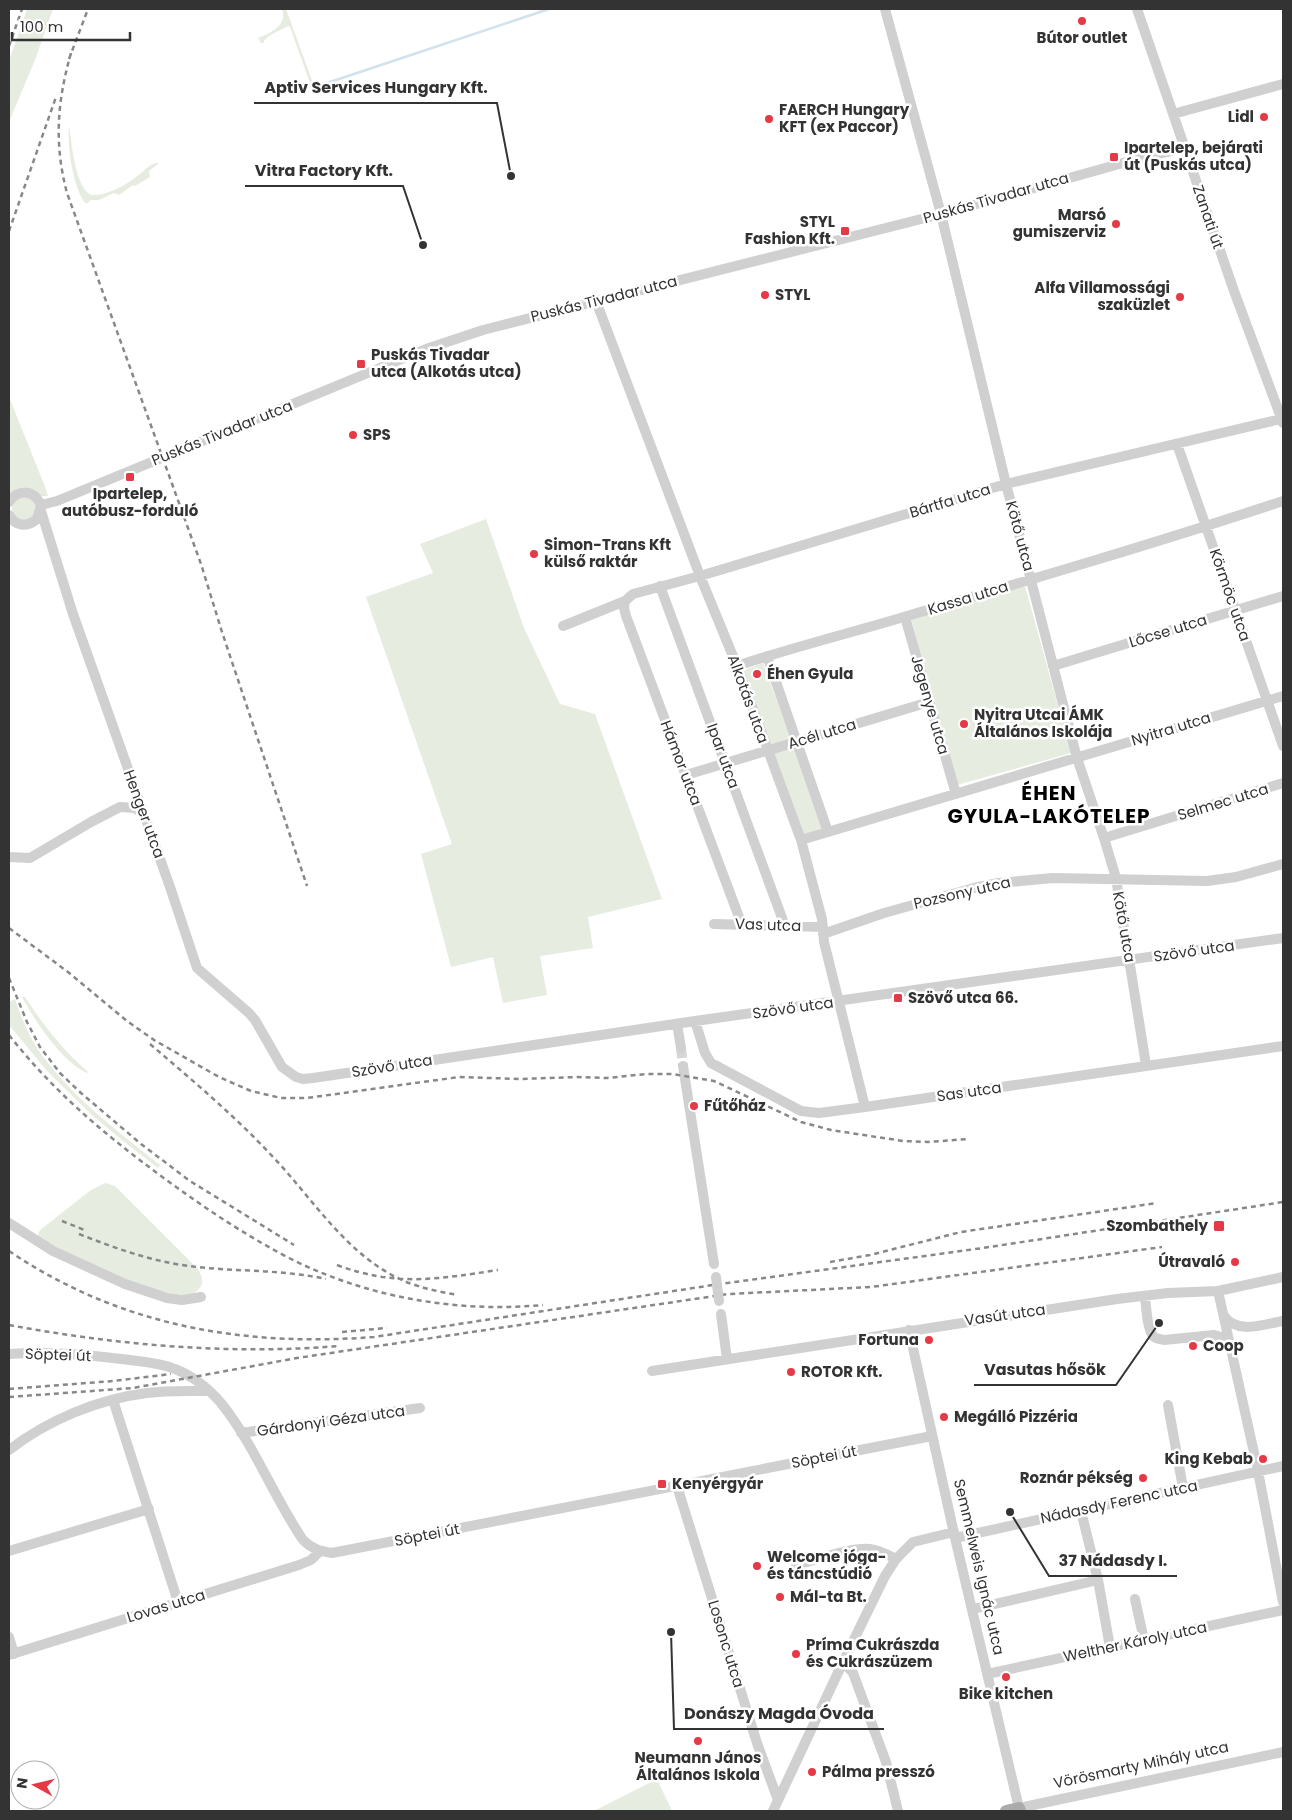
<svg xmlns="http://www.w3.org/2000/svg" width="1292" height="1820" font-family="Poppins,sans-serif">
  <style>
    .green { fill: #e6ecdf }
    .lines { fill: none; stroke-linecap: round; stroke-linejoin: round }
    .stream { stroke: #cfe2ee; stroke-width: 2.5 }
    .minor-tunnel { stroke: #d6d6d6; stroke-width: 10; stroke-dasharray: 10 5; stroke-linecap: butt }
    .minor { stroke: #d0d0d0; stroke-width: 10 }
    .major { stroke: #ababab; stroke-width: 12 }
    .rail { stroke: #888; stroke-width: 2.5; stroke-dasharray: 5 4; stroke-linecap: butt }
    .minor-bridge { stroke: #d0d0d0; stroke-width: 10 }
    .poi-dot { fill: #e63946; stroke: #fff; stroke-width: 2 }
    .labels { text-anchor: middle; stroke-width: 5; stroke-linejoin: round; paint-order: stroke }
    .poi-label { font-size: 15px; font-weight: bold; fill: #333; stroke: #fff; text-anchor: start }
    .street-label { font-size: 15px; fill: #333; stroke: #fff }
    .district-label { font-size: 20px; font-weight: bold; letter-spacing: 1px; fill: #000; stroke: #fff }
    .leader { fill: none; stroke: #333; stroke-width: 2 }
    .callout-dot { fill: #333; stroke: #fff; stroke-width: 2 }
    .callout-label { font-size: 16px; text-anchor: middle; font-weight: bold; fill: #333; stroke: #fff; stroke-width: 5; stroke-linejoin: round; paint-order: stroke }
  </style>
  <rect width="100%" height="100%" fill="#fff"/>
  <path class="green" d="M27,9H53L35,60L9,122V61Z
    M282,9H286L313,83H310L290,27L288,26C280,31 266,35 263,43H261L258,38C271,33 288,25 282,9Z
    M69,126C72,144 75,187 91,195C107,196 124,186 136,177C144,172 150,162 159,163L149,171L150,177L135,186L133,185L119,195L114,193L99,200H91L86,204C73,189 67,146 69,126Z
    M9,397L44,484L48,496L9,497Z
    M12 509a12 12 0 1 1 24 0a12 12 0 1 1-24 0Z
    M486,519L524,628L560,704L595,714L662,899L588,917L593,948L540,956L547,995L503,1003L493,957L451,967L421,854L452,844L366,597L433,573L420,544Z
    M1025,586L1071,753L957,785L911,618Z
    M763,663L824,829L803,837L742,671Z
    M22,997H25C44,1026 62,1049 88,1072L87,1073C62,1062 35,1021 22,997Z
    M15,999C21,1016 27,1033 37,1048C69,1095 116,1130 160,1165L158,1168L123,1141L93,1116L47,1071L9,1025V1002Z
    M105,1183L115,1186L198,1269C201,1275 204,1279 201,1286C187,1318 62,1250 40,1239L38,1234L40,1230L91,1190Z
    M657,1779L672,1811H594Z"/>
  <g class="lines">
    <path class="stream" d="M315,87L549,9"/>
    <path class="minor-tunnel" d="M681,1048L683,1066"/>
    <path class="minor" d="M885,9L941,214L1006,484L1077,758L1104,838L1116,878L1146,1065
      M1137,9L1234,291L1283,423
      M1173,114L1283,84
      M596,301L700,576L737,666L801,840L822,919L824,942L865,1107
      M1177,444L1283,746
      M9,502C18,488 36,490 41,506L37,519C27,528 15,526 9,515
      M41,505L57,501L426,349L483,330L941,214L1137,159L1185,148
      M41,511L73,614L170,887L197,968L249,1013L255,1020L282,1067L296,1077L303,1079L313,1078L695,1021L1283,938
      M660,586L785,926
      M625,601L624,608L626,616L742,925
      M905,617L956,794
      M563,626L625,601L633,594L700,576L1006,484L1281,419
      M767,656L828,832
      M737,666C793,647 851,633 907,616C1033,579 1159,542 1283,501
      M1053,666L1283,596
      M686,775L929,702
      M1104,838L1283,783
      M801,840L1283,696
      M9,857L30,858L91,822L120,807L135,808L143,814
      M714,924L823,927
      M823,934L884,913L974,888L998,883L1053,878L1207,881L1236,877L1283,864
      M695,1021L705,1053L711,1063L801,1111L819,1113L865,1107L1283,1046
      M677,1024L681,1048
      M683,1066L714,1264
      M9,1223L53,1251L125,1284L167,1298L182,1300L201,1297
      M1218,1291L1257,1466L1283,1602
      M1145,1296C1146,1305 1147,1329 1153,1336C1156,1339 1160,1339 1164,1340L1214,1335L1221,1337L1229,1343
      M721,1314L727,1359
      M1224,1316C1238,1335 1264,1324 1283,1321
      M909,1330L955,1538L1019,1808L1283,1752
      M9,1354C50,1351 90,1355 130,1360C145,1362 161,1363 175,1369C193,1376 208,1388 221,1403C254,1444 273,1496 303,1540C312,1549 320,1551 332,1553L932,1436
      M652,1371L1117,1299L1168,1293L1218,1291L1283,1277
      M113,1400L178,1602
      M1168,1405L1183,1488
      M241,1433L420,1408
      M9,1450C48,1420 98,1399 147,1393C168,1390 189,1391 209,1391
      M677,1486L757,1743L778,1800
      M1081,1511L1098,1580L1110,1647
      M955,1538L1283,1466
      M9,1551L149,1509
      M796,1565C816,1560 851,1547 870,1549C879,1550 888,1555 896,1559
      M1135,1599L1144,1640
      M973,1609L1098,1580
      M9,1637L14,1654
      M9,1655L299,1565L311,1560L320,1551
      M843,1662L853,1673L886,1762L898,1811
      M987,1674L1283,1610
      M773,1811L843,1662L885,1576L896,1559L913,1542L954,1532"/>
    <path class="major" d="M1006,1811L1019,1808L1020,1811"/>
    <path class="rail" d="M9,46L22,9
      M71,53C57,102 54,144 67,193L201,564L222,632L307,886
      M69,59L88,9
      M9,231L56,97
      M9,928L68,972L127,1021L154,1040L219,1077L251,1091L281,1098H307L459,1077L520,1079L578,1077L607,1078L646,1074H672L714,1081L801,1122L831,1130L903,1141L928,1142L968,1139
      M9,978L27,1022L40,1047L60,1073L81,1093L141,1144L190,1181L294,1245
      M9,1035C54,1092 103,1133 161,1176C202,1206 243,1234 289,1258C366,1297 456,1313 543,1305
      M150,1044C192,1080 235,1116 273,1157C314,1200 347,1256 404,1281C421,1288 440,1292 458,1295
      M62,1221L87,1231
      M79,1234C115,1248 150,1261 189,1266C234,1272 281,1269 326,1279
      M9,1251C120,1326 243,1347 374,1337L713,1285L983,1248L1283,1202
      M830,1262L870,1255L961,1232L1157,1203
      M337,1265C396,1287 438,1279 498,1270
      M9,1325C117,1345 228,1355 339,1346
      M342,1332L387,1328
      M9,1389L113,1381L171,1374
      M9,1397L133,1388L297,1358L728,1294L871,1287L1162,1247"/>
    <path class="minor-bridge" d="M716,1277L719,1301"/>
  </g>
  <g class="poi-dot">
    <circle cx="1082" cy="21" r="5"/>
    <circle cx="1264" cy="117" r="5"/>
    <circle cx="769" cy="119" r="5"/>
    <rect x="1109" y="152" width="10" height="10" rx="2.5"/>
    <circle cx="1116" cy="224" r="5"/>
    <rect x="840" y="226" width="10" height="10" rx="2.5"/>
    <circle cx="765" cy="295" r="5"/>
    <circle cx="1180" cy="297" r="5"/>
    <rect x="356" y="359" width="10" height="10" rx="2.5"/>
    <circle cx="353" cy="435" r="5"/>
    <rect x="125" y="472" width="10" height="10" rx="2.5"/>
    <circle cx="534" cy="554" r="5"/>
    <circle cx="757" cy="674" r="5"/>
    <circle cx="964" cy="724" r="5"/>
    <rect x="893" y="993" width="10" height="10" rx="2.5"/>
    <circle cx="694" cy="1106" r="5"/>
    <rect x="1213" y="1220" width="12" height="12" rx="2.5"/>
    <circle cx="1235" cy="1262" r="5"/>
    <circle cx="929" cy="1340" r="5"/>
    <circle cx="1193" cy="1346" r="5"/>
    <circle cx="791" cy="1372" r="5"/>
    <circle cx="944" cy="1417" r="5"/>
    <circle cx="1263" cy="1459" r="5"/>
    <circle cx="1143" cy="1478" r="5"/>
    <rect x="657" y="1479" width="10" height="10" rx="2.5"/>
    <circle cx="757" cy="1566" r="5"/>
    <circle cx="780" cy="1597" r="5"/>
    <circle cx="796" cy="1654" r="5"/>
    <circle cx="1006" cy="1677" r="5"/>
    <circle cx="698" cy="1741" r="5"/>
    <circle cx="812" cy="1772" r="5"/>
  </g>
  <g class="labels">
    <g class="poi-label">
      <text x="1082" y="43" text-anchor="middle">Bútor outlet</text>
      <text x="779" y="115">FAERCH Hungary<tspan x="779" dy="17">KFT (ex Paccor)</tspan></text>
      <text x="1254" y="122" text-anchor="end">Lidl</text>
      <text x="1124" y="153">Ipartelep, bejárati<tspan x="1124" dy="17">út (Puskás utca)</tspan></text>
      <text x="1106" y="220" text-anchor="end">Marsó<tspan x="1106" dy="17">gumiszerviz</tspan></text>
      <text x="835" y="227" text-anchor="end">STYL<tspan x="835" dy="17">Fashion Kft.</tspan></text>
      <text x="1170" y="293" text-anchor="end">Alfa Villamossági<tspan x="1170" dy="17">szaküzlet</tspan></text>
      <text x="775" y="300">STYL</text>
      <text x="371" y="360">Puskás Tivadar<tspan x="371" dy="17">utca (Alkotás utca)</tspan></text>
      <text x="363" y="440">SPS</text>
      <text x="130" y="499" text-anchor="middle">Ipartelep,<tspan x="130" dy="17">autóbusz-forduló</tspan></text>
      <text x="544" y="550">Simon-Trans Kft<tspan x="544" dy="17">külső raktár</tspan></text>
      <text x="767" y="679">Éhen Gyula</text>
      <text x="974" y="720">Nyitra Utcai ÁMK<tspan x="974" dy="17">Általános Iskolája</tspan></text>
      <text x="908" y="1003">Szövő utca 66.</text>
      <text x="704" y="1111">Fűtőház</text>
      <text x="1208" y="1231" text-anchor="end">Szombathely</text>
      <text x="1225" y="1267" text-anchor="end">Útravaló</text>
      <text x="919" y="1345" text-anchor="end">Fortuna</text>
      <text x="1203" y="1351">Coop</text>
      <text x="801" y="1377">ROTOR Kft.</text>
      <text x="954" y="1422">Megálló Pizzéria</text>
      <text x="1253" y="1464" text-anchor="end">King Kebab</text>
      <text x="1133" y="1483" text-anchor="end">Roznár pékség</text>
      <text x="672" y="1489">Kenyérgyár</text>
      <text x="767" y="1562">Welcome jóga-<tspan x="767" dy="17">és táncstúdió</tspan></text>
      <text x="790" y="1602">Mál-ta Bt.</text>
      <text x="806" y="1650">Príma Cukrászda<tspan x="806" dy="17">és Cukrászüzem</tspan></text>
      <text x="1006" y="1699" text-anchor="middle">Bike kitchen</text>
      <text x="698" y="1763" text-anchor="middle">Neumann János<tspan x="698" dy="17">Általános Iskola</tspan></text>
      <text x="822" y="1777">Pálma presszó</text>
    </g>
    <g class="street-label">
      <text transform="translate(996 198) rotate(-16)" y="5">Puskás Tivadar utca</text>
      <text transform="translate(1208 217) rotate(71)" y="5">Zanati út</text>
      <text transform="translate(604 299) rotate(-14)" y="5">Puskás Tivadar utca</text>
      <text transform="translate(222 433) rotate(-22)" y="5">Puskás Tivadar utca</text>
      <text transform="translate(950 501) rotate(-17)" y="5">Bártfa utca</text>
      <text transform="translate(1020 536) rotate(75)" y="5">Kötő utca</text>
      <text transform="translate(1230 595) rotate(71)" y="5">Körmöc utca</text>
      <text transform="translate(968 598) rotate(-17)" y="5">Kassa utca</text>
      <text transform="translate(1168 631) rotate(-17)" y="5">Lőcse utca</text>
      <text transform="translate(748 699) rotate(70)" y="5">Alkotás utca</text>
      <text transform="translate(930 705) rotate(74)" y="5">Jegenye utca</text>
      <text transform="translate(1171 729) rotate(-17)" y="5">Nyitra utca</text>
      <text transform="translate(822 734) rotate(-17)" y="5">Acél utca</text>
      <text transform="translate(723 756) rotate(70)" y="5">Ipar utca</text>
      <text transform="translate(681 763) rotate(69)" y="5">Hámor utca</text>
      <text transform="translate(1223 802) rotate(-17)" y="5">Selmec utca</text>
      <text transform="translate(144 814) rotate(70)" y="5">Henger utca</text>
      <text transform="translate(962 893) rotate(-13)" y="5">Pozsony utca</text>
      <text transform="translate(768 925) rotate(2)" y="5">Vas utca</text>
      <text transform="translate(1124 927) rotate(80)" y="5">Kötő utca</text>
      <text transform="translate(1194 951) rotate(-8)" y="5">Szövő utca</text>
      <text transform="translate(793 1008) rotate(-8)" y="5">Szövő utca</text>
      <text transform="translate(392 1066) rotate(-9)" y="5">Szövő utca</text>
      <text transform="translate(969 1092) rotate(-8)" y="5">Sas utca</text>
      <text transform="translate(1005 1315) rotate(-8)" y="5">Vasút utca</text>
      <text transform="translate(58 1355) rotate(2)" y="5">Söptei út</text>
      <text transform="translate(331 1421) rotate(-8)" y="5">Gárdonyi Géza utca</text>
      <text transform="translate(824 1457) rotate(-11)" y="5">Söptei út</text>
      <text transform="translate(1119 1502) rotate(-12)" y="5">Nádasdy Ferenc utca</text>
      <text transform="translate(427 1535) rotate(-11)" y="5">Söptei út</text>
      <text transform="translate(979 1567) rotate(77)" y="5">Semmelweis Ignác utca</text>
      <text transform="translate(166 1606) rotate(-17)" y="5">Lovas utca</text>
      <text transform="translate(1135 1642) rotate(-12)" y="5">Welther Károly utca</text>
      <text transform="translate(726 1644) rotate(73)" y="5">Losonc utca</text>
      <text transform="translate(1141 1765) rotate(-12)" y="5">Vörösmarty Mihály utca</text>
    </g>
    <g class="district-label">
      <text x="1049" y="800">ÉHEN<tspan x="1049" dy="23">GYULA-LAKÓTELEP</tspan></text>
    </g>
  </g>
  <path class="leader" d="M511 176L497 103H254M423 245L403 186H245M1159 1323L1116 1385H974M1010 1512L1049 1576H1177M671 1632L674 1729H884"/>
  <g class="callout-dot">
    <circle cx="511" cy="176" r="5"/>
    <circle cx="423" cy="245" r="5"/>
    <circle cx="1159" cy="1323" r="5"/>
    <circle cx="1010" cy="1512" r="5"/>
    <circle cx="671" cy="1632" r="5"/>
  </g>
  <g class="callout-label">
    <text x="376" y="93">Aptiv Services Hungary Kft.</text>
    <text x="324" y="176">Vitra Factory Kft.</text>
    <text x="1045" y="1375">Vasutas hősök</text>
    <text x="1113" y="1566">37 Nádasdy I.</text>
    <text x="779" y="1719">Donászy Magda Óvoda</text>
  </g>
  <rect width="1292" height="1820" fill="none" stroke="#333333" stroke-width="20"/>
  <g transform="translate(35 1785) rotate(278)"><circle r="24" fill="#ffffff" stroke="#adadad"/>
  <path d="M0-4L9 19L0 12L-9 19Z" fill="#e63946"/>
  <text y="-8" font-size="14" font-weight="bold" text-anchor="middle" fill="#333333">N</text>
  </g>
  <path d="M12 32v8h118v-8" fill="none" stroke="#333333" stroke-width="2.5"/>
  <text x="20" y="32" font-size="15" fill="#333333" stroke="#ffffff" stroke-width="4" paint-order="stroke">100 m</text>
</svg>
